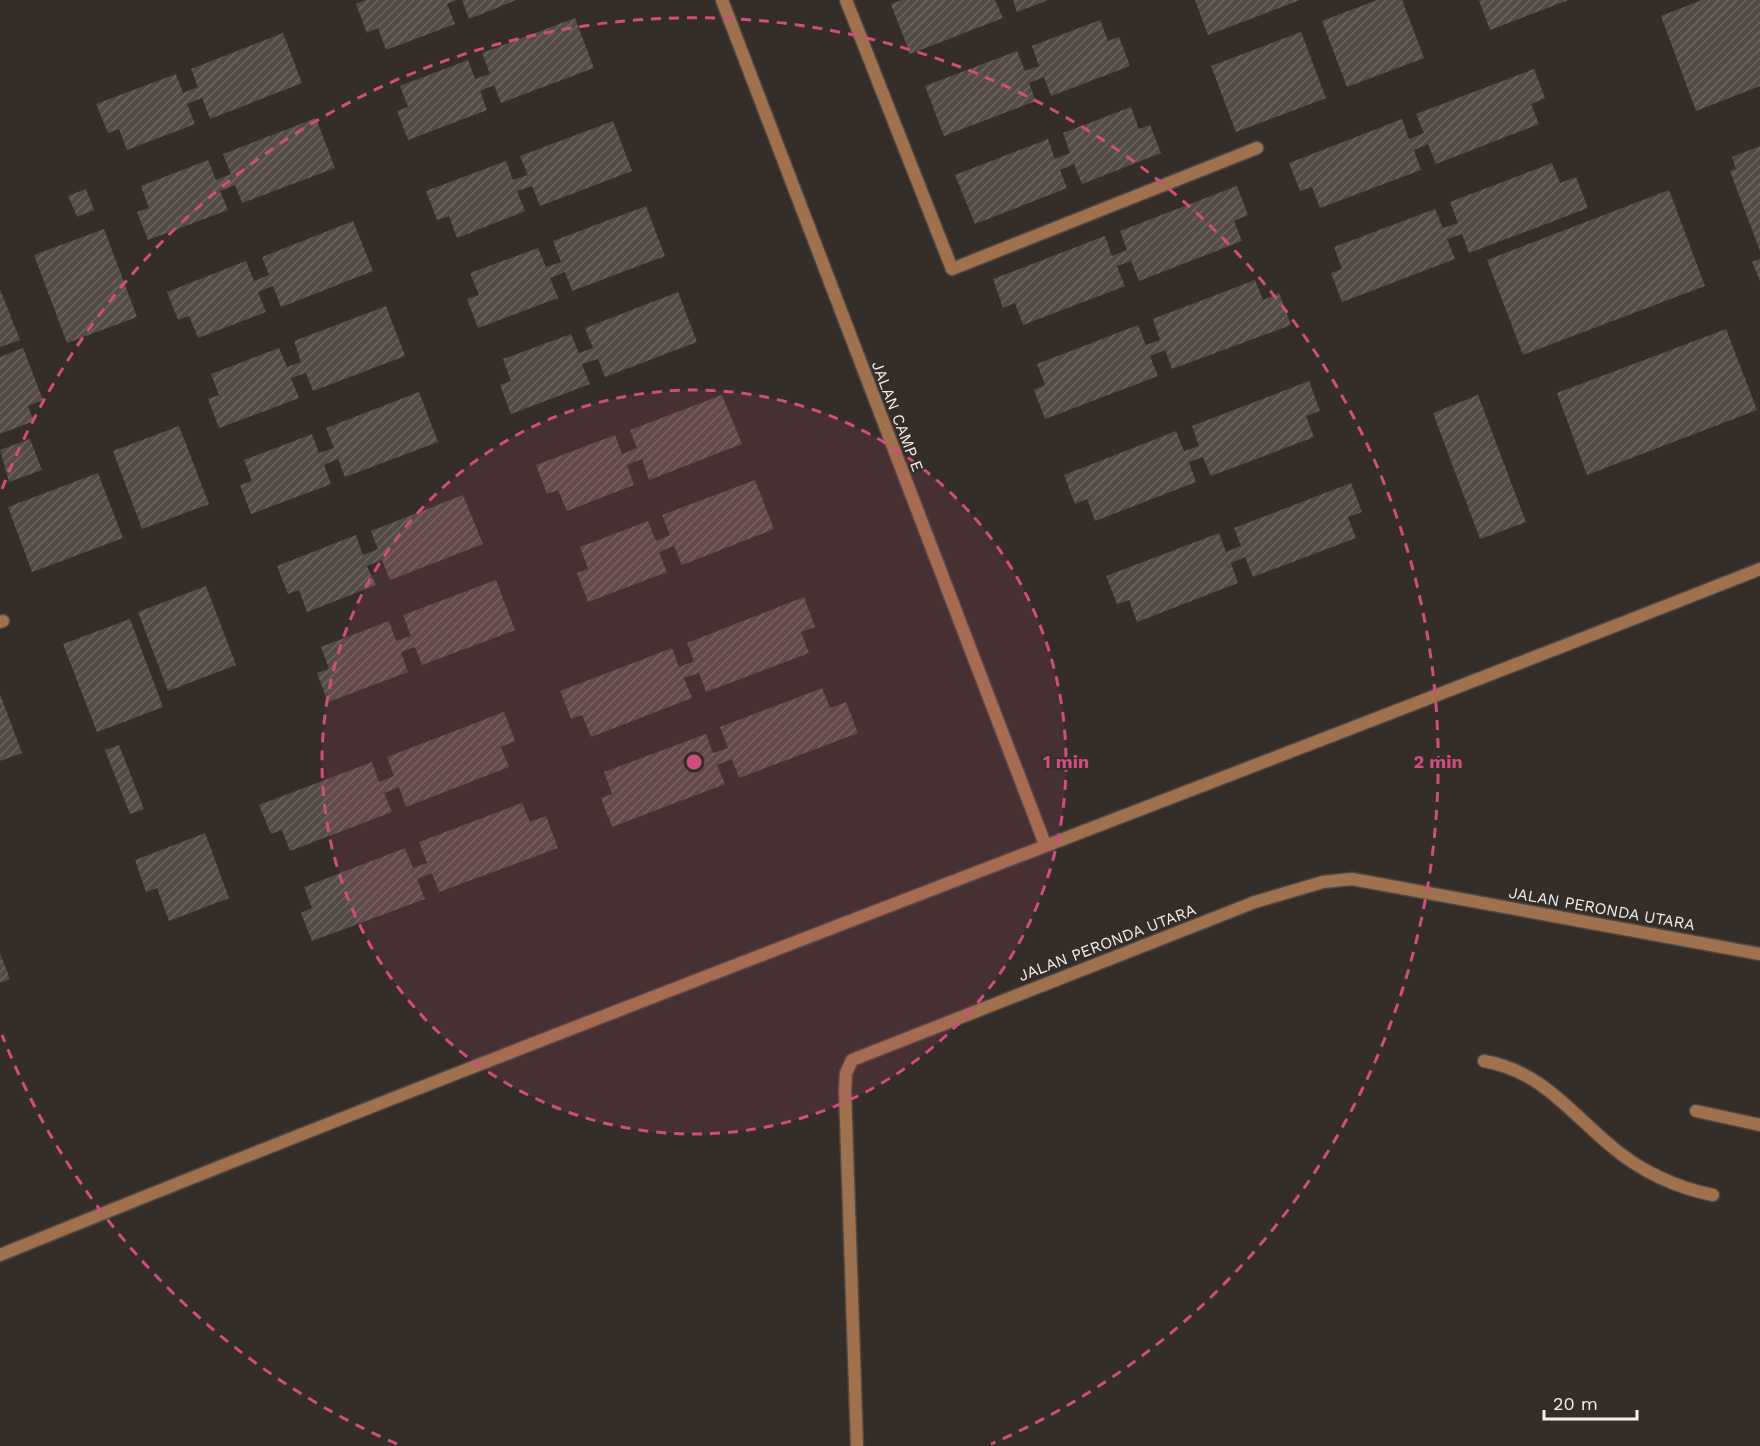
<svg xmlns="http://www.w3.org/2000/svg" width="1760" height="1446" font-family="'Work Sans',sans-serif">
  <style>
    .building { fill: url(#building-hatch) }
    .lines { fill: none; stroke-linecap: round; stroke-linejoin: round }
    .lane-casing { stroke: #504842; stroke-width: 15 }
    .street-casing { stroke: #504842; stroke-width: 15 }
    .lane { stroke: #a0714d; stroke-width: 12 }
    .street { stroke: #a0714d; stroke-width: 12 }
    .ring { fill: none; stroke: #cf4e7f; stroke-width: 3; stroke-dasharray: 10 8 }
    .labels { text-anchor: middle; stroke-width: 4.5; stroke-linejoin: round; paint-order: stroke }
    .street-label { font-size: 16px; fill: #f5efeb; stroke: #352d27 }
    .centre { fill: #cf4e7f; stroke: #352d27; stroke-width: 3 }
    .ring-label { font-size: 18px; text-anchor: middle; font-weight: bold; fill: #cf4e7f; stroke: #352d27; stroke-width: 4.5; stroke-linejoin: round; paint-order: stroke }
  </style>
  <defs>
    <pattern id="building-hatch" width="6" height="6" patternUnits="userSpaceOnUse" patternTransform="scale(1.5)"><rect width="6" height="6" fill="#544b45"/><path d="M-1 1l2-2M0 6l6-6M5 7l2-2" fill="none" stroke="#6d6560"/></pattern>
  </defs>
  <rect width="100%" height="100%" fill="#352d27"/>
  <path class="building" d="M366,0H456L447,4L455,24L386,50L378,28L367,33L356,4Z
    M462,0H516L469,19Z
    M902,0H995L1003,18L910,54L891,4Z
    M1013,0H1048L1017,12Z
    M1195,0H1300L1208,35Z
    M1377,0H1402L1424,58L1347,87L1322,21Z
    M1479,0H1568L1490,30Z
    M1702,0H1760V86L1696,111L1661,16Z
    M575,18L594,68L501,103L494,85L480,91L487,110L408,140L397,111L408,107L400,86L468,60L475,79L490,74L482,53Z
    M1100,20L1108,41L1119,37L1130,66L1051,96L1044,77L1029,83L1036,101L944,136L925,86L1017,51L1025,71L1039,66L1032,46Z
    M1301,32L1326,98L1236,132L1211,66Z
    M283,33L302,83L210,119L202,98L187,104L195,124L127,150L119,129L108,133L96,104L176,74L183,93L198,87L191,69Z
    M1534,69L1545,98L1531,104L1539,124L1436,164L1428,144L1414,150L1421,170L1320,208L1312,187L1300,191L1289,163L1402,119L1409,139L1424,133L1416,114Z
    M1131,107L1139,129L1150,125L1161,153L1082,184L1074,164L1060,170L1067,188L975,224L955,175L1048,139L1055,159L1070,153L1063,133Z
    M316,118L335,168L242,203L235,185L220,191L228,210L148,240L137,212L149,208L141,186L208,160L216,180L231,174L223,154Z
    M613,121L632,171L540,206L532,186L517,191L525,211L457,238L449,216L437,220L426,191L506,161L513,180L528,175L520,156Z
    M1760,146V251L1730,171L1736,169L1732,157Z
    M1552,163L1560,183L1576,177L1588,208L1469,253L1462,234L1447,239L1455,259L1342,302L1331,273L1342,269L1334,247L1435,209L1443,228L1458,223L1450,202Z
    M1237,186L1248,215L1234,221L1242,241L1139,281L1131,261L1117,266L1125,286L1023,325L1015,303L1003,308L993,279L1105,236L1112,256L1127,250L1120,231Z
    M86,189L94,210L77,217L68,196Z
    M1669,190L1705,286L1523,355L1487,260Z
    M646,206L665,256L572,291L565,272L550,278L558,298L478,328L467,299L479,295L470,273L538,248L546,267L561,262L553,241Z
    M353,221L373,271L281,307L273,286L258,292L266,312L198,338L189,316L178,320L167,292L246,261L254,281L269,275L262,257Z
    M104,229L137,317L67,343L34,255Z
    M1760,259V281L1752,262Z
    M1255,280L1263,300L1279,293L1291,325L1172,369L1165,350L1150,356L1158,376L1045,419L1034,390L1045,385L1037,364L1138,325L1146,345L1160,340L1153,319Z
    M0,289L20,340L0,347Z
    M678,292L697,342L605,377L598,359L582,364L590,384L511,414L500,385L511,381L503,359L571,334L579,353L593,348L585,328Z
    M386,306L405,356L313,391L306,373L291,378L299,398L219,428L208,399L219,395L211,374L279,348L287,367L301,362L294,341Z
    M1726,329L1757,410L1587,475L1557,393Z
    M23,348L43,400L28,406L34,421L0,434V357Z
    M1309,381L1320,411L1306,416L1314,437L1211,476L1203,457L1189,462L1196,482L1095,521L1087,499L1075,504L1064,475L1176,431L1184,451L1199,446L1192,426Z
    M419,392L438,442L345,477L338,459L324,465L331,484L251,514L240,485L252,481L244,460L312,434L319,453L334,448L326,428Z
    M722,395L742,444L649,480L642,459L627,465L634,485L567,511L558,490L547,494L536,465L615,435L622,454L637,448L630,430Z
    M1478,395L1526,522L1480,539L1433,413Z
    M179,426L209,504L142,529L113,451Z
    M30,439L42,470L9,482L0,450Z
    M98,473L123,538L32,572L8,507Z
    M755,480L774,529L682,565L674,546L659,552L667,572L588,602L577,573L588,569L580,547L648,521L656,541L670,535L662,515Z
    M1351,483L1362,512L1348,517L1356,538L1253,577L1245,557L1231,563L1238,583L1137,622L1129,600L1117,604L1106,576L1219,533L1226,552L1241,546L1234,528Z
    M463,495L483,544L390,580L382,560L367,566L376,585L307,612L299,590L288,594L277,566L356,535L363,555L378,549L371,531Z
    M496,580L515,630L422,665L415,647L401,652L408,672L328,702L317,673L329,669L321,647L389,621L396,641L411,636L403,615Z
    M206,586L236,665L168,691L138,612Z
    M804,597L815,627L801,632L809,653L706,692L699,673L684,678L692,698L591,737L582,715L571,719L560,691L672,648L679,667L694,661L687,643Z
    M130,619L163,707L97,732L63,644Z
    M822,688L830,708L846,702L858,733L739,778L732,759L717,765L725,784L612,827L601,798L612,794L604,772L706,734L713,753L728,748L720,727Z
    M0,694L22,753L0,761Z
    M504,712L515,741L501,747L509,767L406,807L399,787L384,793L392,812L290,851L282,830L271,834L259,805L372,762L379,782L394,776L387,757Z
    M119,745L144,809L130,814L105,750Z
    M522,803L530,822L546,816L558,848L439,892L432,873L417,879L425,899L312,941L301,913L312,908L304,887L405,848L413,868L427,863L419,842Z
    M205,833L229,898L169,921L157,888L146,892L135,860Z
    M0,953L10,979L0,983Z"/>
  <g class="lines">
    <defs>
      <path id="lane" d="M846,0L952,269L1257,148
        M0,622L3,621
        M1484,1061C1541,1071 1569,1111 1611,1146C1640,1171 1677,1188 1713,1195
        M1696,1111L1760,1125"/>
      <path id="street" d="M722,0L1045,844
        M0,1255C584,1018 1174,800 1760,569
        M857,1446L845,1090L846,1073L852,1060L1255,902L1323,882L1352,879L1760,954"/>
    </defs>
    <use href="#lane" class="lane-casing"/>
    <use href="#street" class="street-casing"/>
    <use href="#lane" class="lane"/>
    <use href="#street" class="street"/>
  </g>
  <circle cx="694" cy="762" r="372" fill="#cf4e7f" fill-opacity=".12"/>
  <g class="ring">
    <circle cx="694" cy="762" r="372"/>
    <path d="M397 1444A744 744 0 0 1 2 1035M2 489A744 744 0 1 1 991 1444"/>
  </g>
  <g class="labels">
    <g class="street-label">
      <text transform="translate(898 416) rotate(69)" y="6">JALAN CAMP E</text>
      <text transform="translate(1602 908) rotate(10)" y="6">JALAN PERONDA UTARA</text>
      <text transform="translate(1107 942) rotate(-21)" y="6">JALAN PERONDA UTARA</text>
    </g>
  </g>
  <circle cx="694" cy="762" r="9" class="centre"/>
  <g class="ring-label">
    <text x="1066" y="768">1 min</text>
    <text x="1438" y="768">2 min</text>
  </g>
  <path d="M1544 1410v9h93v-9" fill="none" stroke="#f5efeb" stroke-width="3"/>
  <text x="1553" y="1410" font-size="18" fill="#f5efeb" stroke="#352d27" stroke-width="4.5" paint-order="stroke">20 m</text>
</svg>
